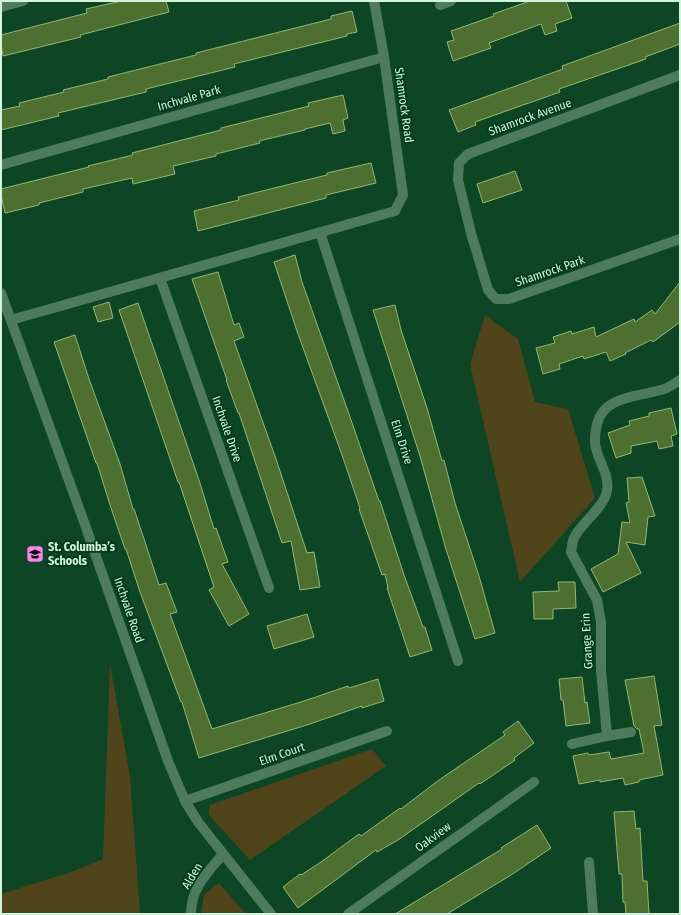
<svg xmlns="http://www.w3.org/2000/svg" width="681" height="915" font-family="'Fira Sans Condensed',sans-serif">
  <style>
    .green { fill: #50441b }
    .building { fill: #4d7030; stroke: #91b875 }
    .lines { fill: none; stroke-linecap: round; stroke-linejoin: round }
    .street { stroke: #4e7b5b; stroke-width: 10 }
    .labels { text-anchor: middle; stroke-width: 3.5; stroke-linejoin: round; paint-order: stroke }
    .street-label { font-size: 12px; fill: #d3f5db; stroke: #003b1b }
    .poi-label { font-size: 12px; font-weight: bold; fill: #d3f5db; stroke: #003b1b; text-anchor: start }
  </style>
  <rect width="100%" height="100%" fill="#0d4525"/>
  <path class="green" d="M485,315L518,339L535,402L568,409L595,498L520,582L470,364Z
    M110,664L130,776L140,914H1V894L71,872L103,859Z
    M372,749L386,766L250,860L208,814L210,805Z
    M219,883L246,914H201L204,894Z"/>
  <path class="building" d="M121,1H166L169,12L80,35L81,37L3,56L1,45V35L87,13L86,9Z
    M530,1H566L572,18L555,24L557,31L545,35L541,24L489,43L491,48L453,61L447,42L454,40L451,31L494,16L493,14Z
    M352,11L357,32L347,34V36L234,64L235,67L146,89V92L58,113L59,116L1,130V110L20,106L19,103L64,92L63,90L108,79V77L196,55V53L331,19V16Z
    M680,23V44L645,57L646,59L559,89L560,92L475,122L476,125L458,132L449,110L563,69L562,66Z
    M343,95L348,118L343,120L345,131L333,134L330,123L305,129V130L259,141L260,143L216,154V156L173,166L175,174L133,184L132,178L83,189V192L39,203V205L5,213L1,195V189L89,167L88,166L133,155L132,153L221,130V128L309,106L308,103Z
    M371,163L376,183L326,195V198L198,231L194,211L239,200L238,197L327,175V173Z
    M515,171L522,190L483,203L477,184Z
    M295,255L302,282L350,417L379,501H380L404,575L423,627H425L432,650L410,657L387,588H388L385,574L382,575L359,509L360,508L342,455L298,334L274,262Z
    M218,272L234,325L239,323L244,337L234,341L276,459L307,553L314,552L320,587L300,590L291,541L282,543L239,413H238L226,380H227L192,279Z
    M680,282V322L653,342L651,340L625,353L626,354L610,361L606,352L584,359L583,356L559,364L560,369L543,374L536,348L555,343L553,337L571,331L572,334L594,327L596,337L634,319L635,322L652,310L655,314Z
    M109,302L113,318L98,322L93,307Z
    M138,303L199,480L214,529L216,528L228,562L222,564L249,614L229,626L209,590L214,587L179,482H178L119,310Z
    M395,305L401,330L427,408L442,461L444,460L455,503L479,576L495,633L475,639L445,546L420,456L373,310Z
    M75,335L89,379L120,464L133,509H134L145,542L159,585L166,583L177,612L170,614L212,729L304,701L348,686L349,688L378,679L384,701L362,708V706L307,725L199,758L182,702H181L140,592L126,549H125L110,505L97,463H96L54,342Z
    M671,408L677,434L671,436L673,446L659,449L657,441L631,446V453L616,458L608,433L630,425L629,421L649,416V413Z
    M642,477L655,516L648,517L645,545L626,542L641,573L603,592L591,569L618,554L622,522L630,523L626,503L629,502L627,478Z
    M558,582H575L576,608L553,609V619H534L533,592L559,591Z
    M307,614L314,637L274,649L267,626Z
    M654,676L662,725L654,726L663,775L639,780V782L625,785L623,778L600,782V780L579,784L573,756L588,753L589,755L609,752L611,759L644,753L639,729H637L634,726L625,680Z
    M582,677L585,703L587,702L590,723L566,726L563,700H561L559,679Z
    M518,721L534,743L514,758L515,760L480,784L479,783L398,840L377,852L376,850L298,908L283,887L300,874L301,875L321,862L359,834L361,836L400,808L401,809L439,780L505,735L503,732Z
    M634,811L636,829L640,828L643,881H647L649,914H626L625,902H623L622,874H619L614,812Z
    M537,825L551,848L511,875L447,914H395L502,849L501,848Z"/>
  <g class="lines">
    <path class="street" d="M440,5L451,1
      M1,7L23,1
      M680,75L468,154L459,163L458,180L471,233L488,290L496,299H509L680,239
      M1,165L384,57
      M320,232L458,661
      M160,278L269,588
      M1,293L84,522L168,761L185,801L198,822L271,914
      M11,320L395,211L403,195L384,57L374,1
      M607,736L601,670V622L597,600L571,552C572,548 572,542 574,538C581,523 605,507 607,490C610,474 596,458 595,443C594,394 629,400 664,389C670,387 675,383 680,380
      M572,744L607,736L631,732
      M185,801L387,731
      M589,862L593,914
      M191,914C191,888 207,873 223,854
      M348,914L534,782"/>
  </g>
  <defs>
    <symbol id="school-square" viewBox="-11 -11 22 22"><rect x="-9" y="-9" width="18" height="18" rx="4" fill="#f987e8" stroke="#003b1b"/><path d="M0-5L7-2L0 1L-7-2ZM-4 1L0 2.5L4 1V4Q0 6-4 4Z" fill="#111"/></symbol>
  </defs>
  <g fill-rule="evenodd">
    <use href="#school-square" x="25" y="544" width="20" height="20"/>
  </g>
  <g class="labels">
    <g class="street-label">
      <text transform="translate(189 98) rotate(-16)" y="4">Inchvale Park</text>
      <text transform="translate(404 105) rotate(82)" y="4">Shamrock Road</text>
      <text transform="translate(530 117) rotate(-20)" y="4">Shamrock Avenue</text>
      <text transform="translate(550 271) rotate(-19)" y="4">Shamrock Park</text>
      <text transform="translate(227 429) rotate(71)" y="4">Inchvale Drive</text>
      <text transform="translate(402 442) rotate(72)" y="4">Elm Drive</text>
      <text transform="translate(129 610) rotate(71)" y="4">Inchvale Road</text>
      <text transform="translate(587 641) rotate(-93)" y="4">Grange Erin</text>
      <text transform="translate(282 754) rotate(-19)" y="4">Elm Court</text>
      <text transform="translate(433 837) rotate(-36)" y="4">Oakview</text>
      <text transform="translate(192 876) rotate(-59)" y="4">Alden</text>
    </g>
    <g class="poi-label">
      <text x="48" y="551">St. Columba’s<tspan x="48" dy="14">Schools</tspan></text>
    </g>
  </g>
  <rect width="681" height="915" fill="none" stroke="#d3f5db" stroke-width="4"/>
</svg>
